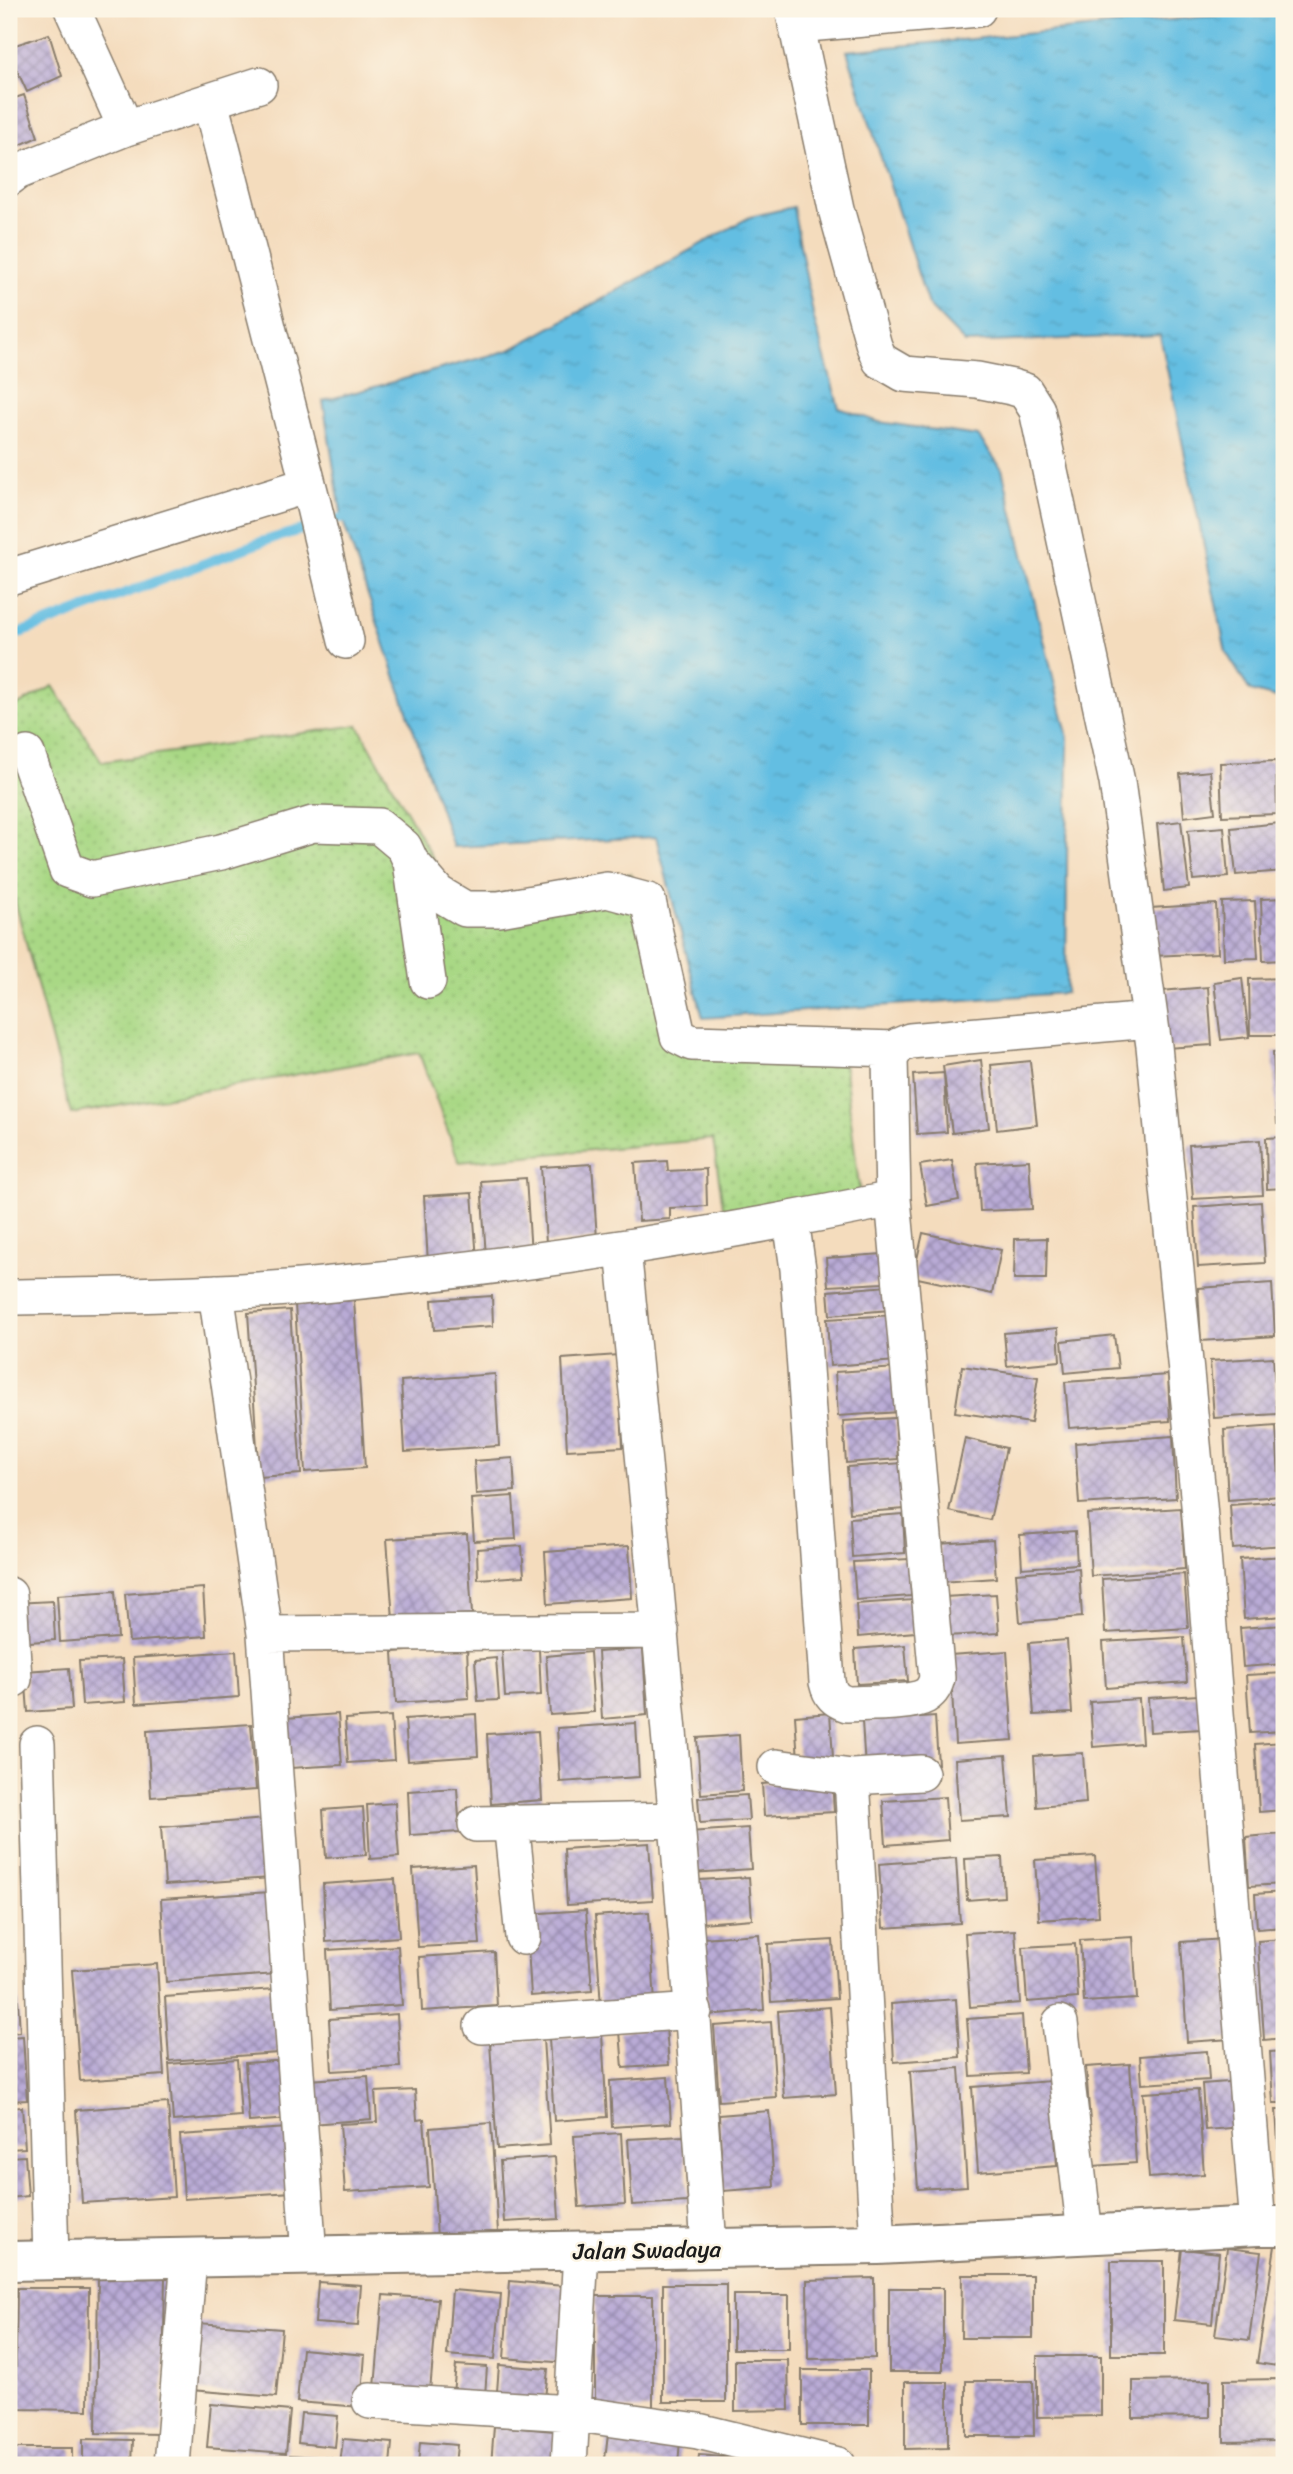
<svg xmlns="http://www.w3.org/2000/svg" width="1293" height="2474" font-family="Sriracha,sans-serif">
  <style>
    .grass { fill: url(#grass-dots); stroke: #627a50; stroke-width: 2 }
    .water { fill: url(#water-ripples); stroke: #406d7f; stroke-width: 2 }
    .lines { fill: none; stroke-linecap: round; stroke-linejoin: round }
    .stream { stroke: #64bee2; stroke-width: 10 }
    .building { fill: url(#building-cross-hatch) }
    .minor-casing { stroke: #887c6c; stroke-width: 38 }
    .tertiary-casing { stroke: #887c6c; stroke-width: 42 }
    .minor { stroke: #fff; stroke-width: 35 }
    .tertiary { stroke: #fff; stroke-width: 38 }
    .labels { text-anchor: middle; stroke-width: 5; stroke-linejoin: round; paint-order: stroke }
    .street-label { font-size: 23px; fill: #1c1c1c; stroke: #fcf5e5 }
  </style>
  <defs>
    <pattern id="grass-dots" width="8" height="8" patternUnits="userSpaceOnUse" patternTransform="scale(1.75)"><rect width="8" height="8" fill="#a9d885"/><path d="M2 2h.1M6 6h.1" fill="none" stroke="#91b972" stroke-width="1.8" stroke-linecap="round"/></pattern>
    <pattern id="water-ripples" width="26" height="14" patternUnits="userSpaceOnUse" patternTransform="scale(1.75)"><rect width="26" height="14" fill="#64bee2"/><path d="M2 4q2-2 4 0t4 0M15 11q2-2 4 0t4 0" fill="none" stroke="#56a3c1"/></pattern>
    <pattern id="building-cross-hatch" width="8" height="8" patternUnits="userSpaceOnUse" patternTransform="scale(1.75)"><rect width="8" height="8" fill="#b9abd6"/><path d="M0 0l8 8M0 8l8-8" fill="none" stroke="#968aad"/></pattern>
  </defs>
  <rect width="100%" height="100%" fill="#fcf5e5"/>
  <filter id="ink" filterUnits="userSpaceOnUse"><feTurbulence type="fractalNoise" baseFrequency=".0143" numOctaves="2"/><feDisplacementMap in="SourceGraphic" scale="14" xChannelSelector="R" yChannelSelector="G"/><feConvolveMatrix kernelMatrix="1 2 1 2 8 2 1 2 1" color-interpolation-filters="sRGB"/></filter>
  <filter id="wash" filterUnits="userSpaceOnUse"><feTurbulence type="fractalNoise" baseFrequency=".00686" numOctaves="4" result="noise"/><feDisplacementMap in="SourceGraphic" scale="28" xChannelSelector="R" yChannelSelector="G"/><feGaussianBlur stdDeviation="1.57" result="paint"/><feColorMatrix in="noise" values="0 0 0 0 0 0 0 0 0 0 0 0 0 0 0 0 0 1.4 0 .05"/><feComposite in="paint" operator="in"/></filter>
  <g filter="url(#wash)">
    <rect width="100%" height="100%" fill="#f4dcbd"/>
    <path class="grass" d="M53,686L102,762L358,725L457,901L631,874L675,1054H843L861,1203L724,1213L713,1139L459,1162L419,1053L71,1114L9,878V710Z"/>
    <path class="water" d="M1284,9V700L1250,691L1226,652L1160,335L965,343L928,305L847,51Z
      M793,207L814,319L839,408L879,422L978,436L1002,469L1068,738L1066,993L703,1018L656,837L453,847L342,518L323,401L510,350L750,217Z"/>
    <g class="lines">
      <path class="stream" d="M9,637L264,541L342,518"/>
    </g>
    <g id="blocks">
      <path class="building" d="M49,34L62,76L27,92L9,53V47Z
        M24,95L38,137L9,150V100Z
        M1276,761L1277,814L1222,816L1220,763Z
        M1210,771L1215,813L1184,817L1180,774Z
        M1181,821L1189,888L1164,891L1157,824Z
        M1280,823L1284,871L1236,875L1231,828Z
        M1224,827L1228,877L1193,880L1188,830Z
        M1284,898V960L1263,961L1261,899Z
        M1255,901L1258,958L1224,959L1222,902Z
        M1216,904L1218,953L1152,956L1150,908Z
        M1242,978L1249,1037L1221,1040L1214,982Z
        M1284,978V1035H1250L1249,979Z
        M1208,987L1212,1045L1166,1048L1161,991Z
        M1284,1051V1124H1277L1273,1052Z
        M981,1060L989,1128L952,1133L943,1066Z
        M1030,1061L1037,1125L997,1130L991,1065Z
        M944,1073L947,1132L917,1134L913,1075Z
        M1284,1137V1188L1267,1189L1266,1138Z
        M1260,1140L1263,1195L1193,1199L1189,1145Z
        M952,1160L959,1200L927,1206L920,1165Z
        M1029,1160L1032,1209L980,1211L977,1163Z
        M667,1161L668,1171L706,1169L707,1206L670,1208V1219L639,1221L635,1163Z
        M592,1164L597,1239L546,1243L541,1167Z
        M526,1178L531,1254L486,1258L481,1181Z
        M472,1193L477,1260L428,1263L424,1196Z
        M1261,1202L1265,1263L1198,1267L1194,1207Z
        M923,1233L1001,1250L992,1294L913,1277Z
        M1047,1238L1046,1279H1014L1015,1239Z
        M883,1254L884,1283L828,1286L826,1258Z
        M1272,1283L1275,1336L1201,1341L1198,1288Z
        M888,1286L890,1310L830,1315L828,1291Z
        M1281,1294H1284V1338H1281Z
        M492,1296L493,1326L434,1330L432,1300Z
        M354,1300L365,1468L305,1472L295,1304Z
        M290,1310L301,1474L259,1477L248,1313Z
        M894,1315L897,1361L830,1366L827,1319Z
        M1058,1328L1060,1361L1007,1366L1004,1333Z
        M1114,1335L1118,1368L1065,1373L1062,1341Z
        M618,1355L623,1447L567,1450L562,1359Z
        M1273,1357L1277,1414L1214,1418L1210,1361Z
        M962,1366L1038,1377L1031,1423L955,1412Z
        M898,1368L900,1412L838,1416L835,1372Z
        M495,1374L499,1446L405,1452L401,1381Z
        M1168,1375L1170,1421L1069,1428L1065,1382Z
        M895,1418L898,1459L846,1463L843,1421Z
        M1276,1426L1280,1496L1228,1500L1224,1430Z
        M1173,1436L1176,1498L1079,1504L1075,1443Z
        M965,1438L1006,1448L990,1520L949,1511Z
        M513,1458L515,1491L476,1494L474,1461Z
        M903,1463L906,1509L850,1513L847,1467Z
        M513,1496L516,1539L474,1541L471,1499Z
        M1284,1501V1545L1233,1549L1230,1505Z
        M1181,1508L1185,1569L1091,1576L1087,1514Z
        M903,1514L905,1553L852,1557L850,1518Z
        M1075,1531L1077,1564L1022,1568L1020,1535Z
        M467,1534L472,1614L393,1619L387,1539Z
        M993,1540L996,1578L941,1582L939,1544Z
        M522,1546L524,1576L478,1579L477,1549Z
        M629,1546L632,1598L548,1604L545,1552Z
        M1284,1556V1616L1244,1619L1240,1559Z
        M909,1559L911,1596L856,1600L853,1562Z
        M1079,1568L1082,1617L1020,1622L1016,1573Z
        M1184,1574L1188,1628L1105,1633L1102,1579Z
        M203,1588L206,1636L129,1642L125,1594Z
        M115,1591L118,1638L60,1642L57,1595Z
        M996,1594L999,1633L946,1636L944,1597Z
        M913,1600L915,1632L858,1637L856,1604Z
        M53,1601L55,1640L17,1643L14,1603Z
        M1284,1625V1664L1243,1667L1240,1628Z
        M1184,1637L1187,1682L1106,1688L1103,1642Z
        M1067,1640L1072,1713L1034,1715L1029,1643Z
        M905,1645L908,1681L857,1684L855,1649Z
        M467,1647L469,1698L396,1703L393,1652Z
        M539,1649L541,1695L505,1697L502,1651Z
        M643,1649L647,1715L602,1719L598,1652Z
        M236,1651L239,1697L136,1704L133,1658Z
        M1007,1651L1013,1740L955,1744L950,1655Z
        M590,1652L594,1712L550,1715L546,1656Z
        M496,1658L499,1700L478,1701L475,1660Z
        M122,1659L125,1702L82,1705L79,1661Z
        M69,1668L72,1709L28,1712L25,1671Z
        M1284,1673V1731L1250,1733L1246,1675Z
        M1199,1695L1201,1729L1150,1732L1148,1698Z
        M1139,1699L1142,1743L1093,1747L1090,1702Z
        M830,1713L833,1757L798,1760L795,1716Z
        M338,1714L342,1765L290,1768L286,1718Z
        M476,1714L478,1756L408,1761L405,1719Z
        M391,1716L394,1760L348,1763L345,1719Z
        M935,1716L938,1764L865,1769L862,1721Z
        M636,1723L639,1777L560,1782L557,1728Z
        M251,1724L256,1790L151,1797L147,1731Z
        M538,1731L542,1800L491,1804L487,1734Z
        M739,1735L742,1791L701,1794L697,1738Z
        M1284,1742V1810L1259,1812L1255,1744Z
        M1083,1753L1086,1803L1037,1807L1034,1756Z
        M1006,1755L1011,1817L959,1820L955,1759Z
        M832,1779L834,1812L764,1816L762,1784Z
        M457,1788L460,1832L410,1835L408,1791Z
        M747,1795L749,1820L700,1823L698,1798Z
        M945,1797L948,1840L886,1845L883,1801Z
        M395,1803L399,1857L370,1859L367,1805Z
        M363,1807L366,1855L326,1858L323,1810Z
        M267,1819L271,1878L165,1885L161,1827Z
        M748,1828L751,1869L692,1873L689,1832Z
        M1284,1834V1884L1249,1886L1246,1837Z
        M649,1843L653,1900L567,1905L564,1849Z
        M1095,1856L1099,1916L1039,1920L1035,1860Z
        M1002,1857L1004,1897L967,1900L965,1859Z
        M956,1858L960,1923L883,1928L879,1864Z
        M474,1865L480,1944L418,1947L413,1869Z
        M749,1877L752,1919L702,1923L700,1880Z
        M395,1879L399,1937L326,1942L323,1884Z
        M271,1892L276,1974L166,1982L161,1899Z
        M1284,1892V1927L1257,1929L1255,1894Z
        M586,1910L592,1991L531,1996L526,1914Z
        M649,1912L655,2003L601,2007L595,1916Z
        M1015,1930L1020,2003L970,2007L965,1933Z
        M759,1934L764,2010L707,2015L702,1938Z
        M1133,1937L1137,1999L1084,2002L1080,1940Z
        M1225,1939L1231,2039L1187,2042L1181,1942Z
        M1284,1939V2038L1264,2040L1258,1941Z
        M833,1940L837,1998L771,2002L768,1944Z
        M1075,1944L1078,1998L1027,2002L1023,1947Z
        M398,1946L402,2005L330,2010L327,1950Z
        M494,1952L497,2006L422,2011L419,1957Z
        M157,1964L164,2075L80,2081L72,1970Z
        M16,1970L20,2032L9,2033V1971Z
        M274,1989L278,2053L169,2061L165,1997Z
        M956,1999L960,2057L894,2062L891,2004Z
        M830,2007L836,2094L784,2098L778,2011Z
        M397,2014L400,2067L332,2071L329,2019Z
        M1022,2015L1026,2073L971,2076L967,2019Z
        M771,2022L776,2097L719,2101L714,2026Z
        M666,2027L669,2065L623,2068L620,2031Z
        M602,2034L607,2117L554,2121L549,2038Z
        M23,2036L27,2100L9,2101V2037Z
        M543,2039L550,2145L497,2149L490,2043Z
        M1207,2051L1209,2080L1142,2084L1140,2056Z
        M1284,2051V2103H1273L1270,2052Z
        M237,2059L241,2116L173,2121L169,2064Z
        M287,2060L290,2119L249,2122L245,2063Z
        M1130,2064L1136,2163L1093,2166L1086,2067Z
        M959,2068L967,2186L918,2189L910,2071Z
        M368,2076L371,2119L312,2124L309,2080Z
        M668,2077L671,2123L612,2127L610,2081Z
        M1051,2081L1057,2166L978,2172L972,2087Z
        M1241,2081L1244,2127L1205,2130L1202,2084Z
        M415,2090L417,2120L424,2119L429,2187L345,2192L340,2124L377,2122L375,2092Z
        M1198,2090L1204,2174L1149,2178L1143,2093Z
        M168,2103L174,2197L82,2203L76,2110Z
        M22,2107L25,2148L9,2149V2108Z
        M1276,2110H1284V2204L1282,2205Z
        M769,2111L774,2187L723,2191L719,2115Z
        M491,2123L498,2232L437,2237L430,2128Z
        M288,2128L292,2192L184,2199L180,2135Z
        M621,2133L625,2204L579,2207L574,2136Z
        M684,2136L688,2202L632,2205L628,2139Z
        M25,2156L28,2196L9,2198V2157Z
        M555,2157L559,2219L504,2222L500,2161Z
        M1277,2233L1284,2234V2367L1257,2363Z
        M1227,2248L1261,2252L1249,2340L1215,2336Z
        M1182,2249L1219,2253L1212,2324L1174,2320Z
        M1111,2261H1164V2355H1111Z
        M962,2275H1033V2338H961Z
        M98,2277H165L162,2434L96,2433Z
        M874,2278L875,2358L808,2359L807,2280Z
        M510,2281L574,2287L567,2363L504,2358Z
        M318,2282L361,2285L358,2326L315,2323Z
        M663,2284H726V2402H663Z
        M17,2288H89L88,2410L15,2409Z
        M889,2288H943V2372H889Z
        M452,2290L501,2294L495,2359L447,2355Z
        M383,2295L438,2299L429,2403L374,2399Z
        M733,2295H789V2349H733Z
        M595,2296H653V2409L595,2410Z
        M197,2323L282,2329L276,2397L191,2390Z
        M302,2349L365,2355L361,2407L297,2402Z
        M1037,2356H1101V2416L1037,2417Z
        M735,2360H788L789,2410L735,2411Z
        M456,2365L487,2367L485,2396L453,2393Z
        M499,2365L548,2369L544,2409L496,2405Z
        M802,2370H869V2425H802Z
        M1284,2379V2441L1224,2442V2380Z
        M1210,2380V2417L1133,2418V2381Z
        M966,2381H1033L1034,2436H966Z
        M905,2382H948V2448L905,2449Z
        M211,2404L290,2411L286,2453L207,2447Z
        M301,2413L338,2416L335,2447L298,2443Z
        M494,2426L555,2431L552,2465H491Z
        M608,2434L680,2440L678,2465L605,2459Z
        M83,2439L133,2440L132,2465H83Z
        M343,2439L392,2443L390,2465H340Z
        M420,2442L457,2445L455,2465H418Z
        M9,2448H72V2465H9Z
        M290,2455L331,2458V2465H289Z
        M699,2455L792,2463V2465H698Z"/>
    </g>
  </g>
  <g filter="url(#ink)">
    <use href="#blocks" fill-opacity="0" stroke="#887c6c" stroke-width="2"/>
    <g class="lines">
      <defs>
        <path id="minor" d="M72,9L126,128
          M793,9L836,209L874,346L880,360L904,374L977,380L1012,387L1025,391L1037,410L1117,782L1154,1046L1199,1505L1258,2226
          M796,25L978,9
          M210,101L312,499L346,641
          M9,178L17,172L126,128L259,85
          M9,577L308,485
          M27,754L67,870L92,879L221,852L313,824L379,826L404,847L411,862L438,893L465,909H499L607,890L648,901L678,1036L692,1043L896,1049
          M411,862L428,981
          M791,1220L798,1269L827,1682C830,1695 835,1700 847,1704C866,1703 911,1704 925,1696C933,1691 935,1685 937,1678L893,1199L890,1058L898,1046L910,1041L1150,1020
          M623,1249C656,1582 688,1915 709,2248
          M216,1292L265,1634L309,2256
          M9,1297C117,1295 225,1295 332,1284C521,1266 708,1237 893,1199
          M9,1595L14,1679
          M265,1634L661,1631
          M37,1744L51,2259
          M776,1767L852,1777L921,1773
          M852,1777L878,2245
          M511,1822L523,1937
          M476,1824L677,1820
          M1060,2023L1085,2234
          M482,2026L694,2011
          M370,2401L571,2413L698,2431L838,2465
          M172,2465L189,2258
          M569,2465L581,2252"/>
        <path id="tertiary" d="M9,2261L878,2245L1258,2226H1284"/>
      </defs>
      <use href="#minor" class="minor-casing"/>
      <use href="#tertiary" class="tertiary-casing"/>
      <use href="#minor" class="minor"/>
      <use href="#tertiary" class="tertiary"/>
    </g>
  </g>
  <g class="labels">
    <g class="street-label">
      <text transform="translate(647 2250) rotate(-1)" y="8">Jalan Swadaya</text>
    </g>
  </g>
  <rect width="1293" height="2474" fill="none" stroke="#fcf5e5" stroke-width="35"/>
</svg>
